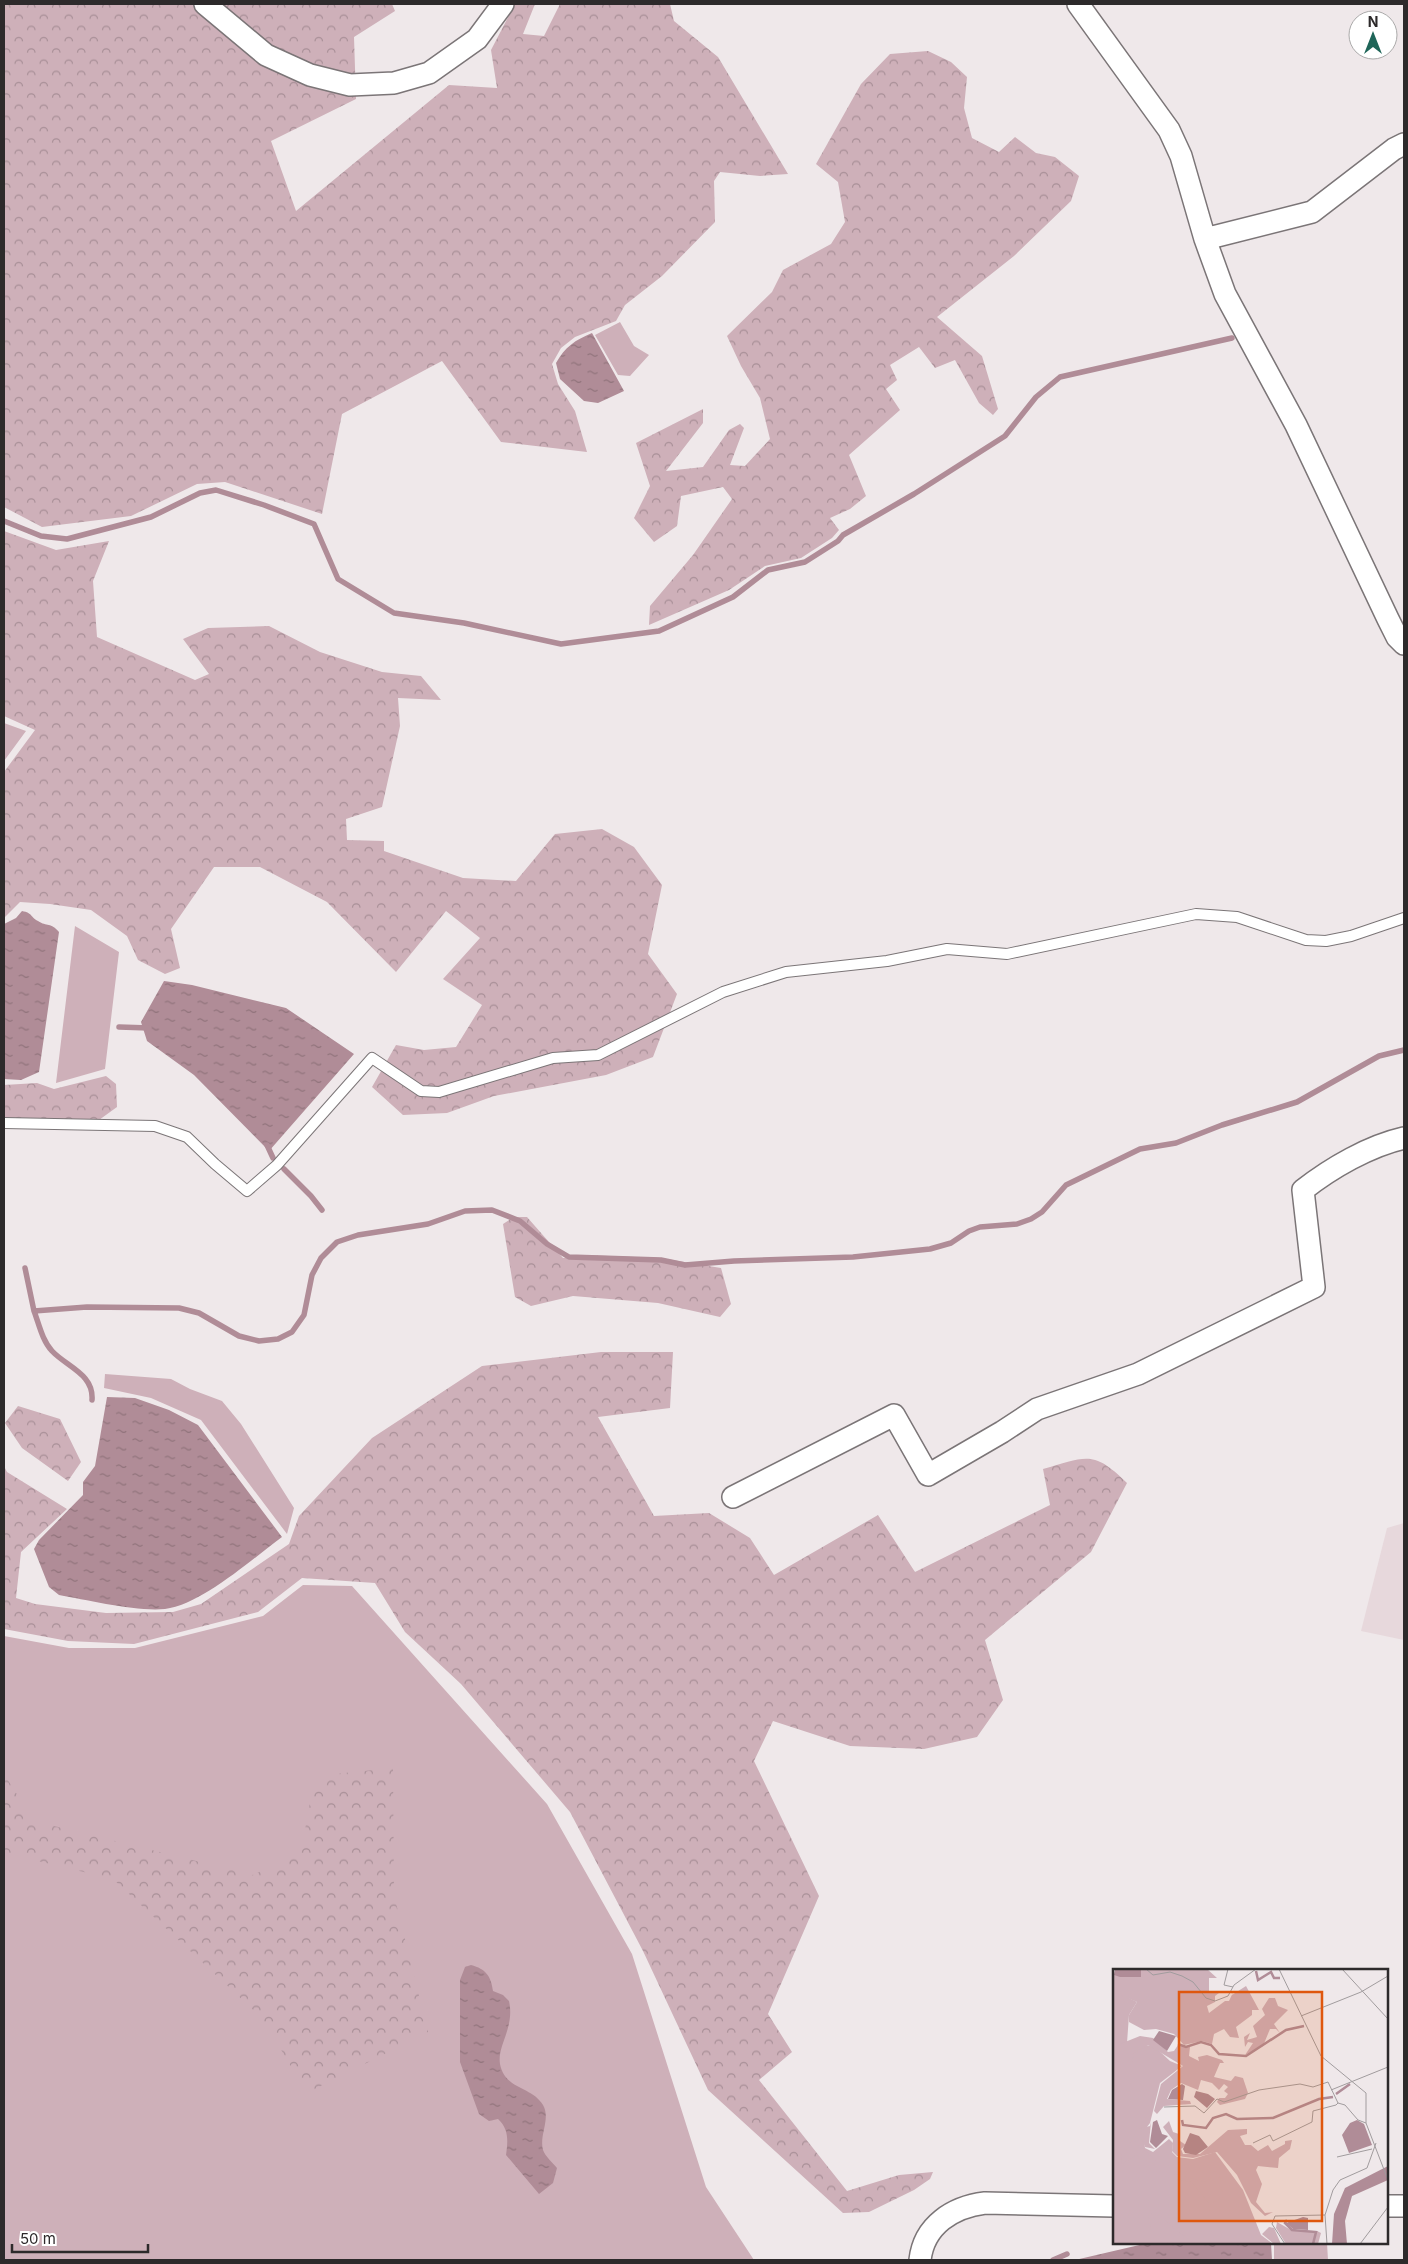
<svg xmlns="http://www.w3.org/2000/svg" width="1408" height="2264" font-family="Inter,sans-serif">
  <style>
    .built { fill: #e7d8dc }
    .green { fill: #ceb0b9 }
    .forest { fill: url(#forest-crowns) }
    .water { fill: url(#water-ripples) }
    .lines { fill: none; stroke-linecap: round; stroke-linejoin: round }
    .stream { stroke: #b08c97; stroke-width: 5.5 }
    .lane-casing { stroke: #7b7577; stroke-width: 12 }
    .street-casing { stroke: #7b7577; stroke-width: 24 }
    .lane { stroke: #fff; stroke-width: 10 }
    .street { stroke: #fff; stroke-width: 21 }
    .inset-river { fill: none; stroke: #b08c97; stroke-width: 2.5 }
    .inset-road { fill: none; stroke: #a19c9e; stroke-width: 1 }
    .view { fill: #df570e; fill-opacity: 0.15; stroke: #df570e; stroke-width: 2.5 }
    .inset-edge { fill: none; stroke: #2d2a2b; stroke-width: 2.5 }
  </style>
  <defs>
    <pattern id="forest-crowns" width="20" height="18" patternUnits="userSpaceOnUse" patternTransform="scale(1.25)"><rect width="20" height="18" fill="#ceb0b9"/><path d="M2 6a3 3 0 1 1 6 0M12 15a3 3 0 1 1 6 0" fill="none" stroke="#a88f97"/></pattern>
    <pattern id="water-ripples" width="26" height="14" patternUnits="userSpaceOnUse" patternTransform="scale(1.25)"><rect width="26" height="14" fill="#b08c97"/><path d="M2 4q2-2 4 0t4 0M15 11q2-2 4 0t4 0" fill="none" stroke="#90737b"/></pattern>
  </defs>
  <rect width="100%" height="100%" fill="#efe8ea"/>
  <path class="built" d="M1404,1523V1640L1361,1631L1387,1528Z"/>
  <path class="green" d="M620,322L634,346L649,355L630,376L618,375L595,335Z
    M4,723L26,731L4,761Z
    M75,926L119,952L105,1069L56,1083Z
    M105,1374L171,1379L190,1389L222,1401L241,1424L294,1508L287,1534L201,1420L151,1398L104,1388Z
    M303,1585L352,1586L547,1804L632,1954L706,2187L754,2260H4V1636L69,1648H135L263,1616Z
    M1274,2243H1327L1328,2260H1274Z"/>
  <path class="forest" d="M4,4H392L395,11L354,37L356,99L271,141L296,211L449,85L497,88L491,50L515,4H535L523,34L544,36L560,4H670L674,21L718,57L788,174L760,176L720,172L714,181L715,222L662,276L625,305L616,321L575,337L561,348L552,364L558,384L575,411L587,452L501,442L442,361L342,414L322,514L225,482L197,484L131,516L42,527L4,507Z
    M928,51L951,62L967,77L964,108L972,138L999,152L1015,137L1036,153L1055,157L1079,176L1071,201L1014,256L937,317L982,356L998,409L993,415L979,403L955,360L935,368L919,347L890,365L897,380L886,389L900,410L849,455L866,496L850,509L830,518L839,530L832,538L801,558L765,566L729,590L649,625L650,606L693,555L732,499L723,487L681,496L677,526L654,542L634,518L650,486L636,443L703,409V423L666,471L703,467L729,430L740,424L744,428L730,465L745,466L770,439L760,398L741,366L727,336L772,292L783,270L831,244L845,222L838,182L816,164L861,84L890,54Z
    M4,531L56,550L109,541L93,581L97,637L195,680L209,674L183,639L208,628L269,626L320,652L382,672L421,676L441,700L398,698L400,726L382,807L346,819L347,840L384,841V851L463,878L516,881L555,834L602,829L634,847L662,885L648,954L677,994L653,1057L606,1075L494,1096L447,1113L403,1115L372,1087L396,1045L424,1050L456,1047L482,1005L443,979L480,938L446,911L396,972L327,902L260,867H214L171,929L180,968L165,974L138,960L127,936L91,910L50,904L20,902L4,918V772L35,730L4,716Z
    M106,1076L116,1084L117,1107L99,1120L4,1118V1085L37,1083L54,1089Z
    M514,1217H527L563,1258L585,1255L660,1258L721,1268L731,1304L720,1317L658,1303L573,1296L531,1306L515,1297L503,1224Z
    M601,1352H673L670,1408L598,1417L654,1516L709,1513L750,1538L774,1575L878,1515L915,1572L1050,1505L1043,1469C1086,1457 1093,1449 1127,1483L1091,1552L985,1640L1003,1700L977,1737L924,1749L850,1746L773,1721L754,1761L819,1896L768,2014L792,2052L759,2080L847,2191L899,2175L933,2172L930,2179L914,2190L869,2212L843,2213L708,2090L643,1951L570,1812L461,1684L405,1632L375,1583L302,1578L258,1612L134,1644L68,1641L4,1629V1466L7,1472L67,1509L21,1552L16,1598L35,1604L106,1613L173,1612L201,1604L289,1544L299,1516L372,1438L482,1366Z
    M18,1406L60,1419L81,1462L68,1481L22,1448L5,1423Z
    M393,1768L394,1895L428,2032L307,2093L262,2018L113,1879L4,1853V1774L34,1821L253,1875L301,1851L315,1776Z"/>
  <path class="water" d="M592,333L624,391L598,403L584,401L560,379L556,363C565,347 575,340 592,333Z
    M22,911C33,913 30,917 38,921C47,927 51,922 59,932L39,1072L21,1080L4,1079V924L16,918Z
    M164,981L192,985L286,1008L354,1054L269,1151L194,1075L147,1041L141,1022Z
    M107,1397L135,1398L169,1410L198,1425L282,1537C252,1559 201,1605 165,1609C137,1612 88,1600 59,1595L49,1587L34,1549L39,1540L83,1495V1482L95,1466Z
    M471,1965C486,1969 491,1976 493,1991L503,1995L509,2001C515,2028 497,2045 500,2064C505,2090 532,2086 543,2105C551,2119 539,2135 543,2150C545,2156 553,2163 557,2168L553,2183L539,2194L506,2155C508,2141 509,2129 498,2119L489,2121L479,2114L460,2062V1980L465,1967Z
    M1148,2243H1271L1272,2260H1075Z"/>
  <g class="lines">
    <path class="stream" d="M4,521L41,536L67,539L151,517L200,493L216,490L264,505L314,524L338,579L394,613L464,623L561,644L659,631L733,597L768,570L805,562L838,541L843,535L914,494L1005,436L1036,397L1060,377L1232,338
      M119,1027L149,1028
      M267,1145L273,1158
      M284,1169L311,1196L322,1210
      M25,1268L34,1311L87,1307L179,1308L199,1313L239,1336L259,1341L278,1339L292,1332L304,1315L312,1275L321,1258L337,1242L358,1235L428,1224L465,1211L492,1210L520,1221L547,1244L569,1257L661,1260L685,1265L734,1261L853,1257L930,1249L951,1243L969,1231L980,1227L1017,1224L1031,1219L1042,1212L1066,1185L1140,1149L1176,1143L1222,1125L1297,1102L1379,1056L1404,1050
      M34,1311C39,1324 42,1340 52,1351C67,1367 94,1374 92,1400
      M1053,2260L1067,2254"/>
    <defs>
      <path id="lane" d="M4,1123L155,1126L187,1137L215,1164L247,1191L277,1165L372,1058L421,1091L439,1092L553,1058L598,1055L723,992L786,972L887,961L947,949L1007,954L1196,914L1237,917L1306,940L1326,941L1351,936L1404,918"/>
      <path id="street" d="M205,4L266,55L310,75L350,85L394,83L429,73L477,39L503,4
        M1078,4L1169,130L1181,156L1205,239L1225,294L1296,425L1388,619L1397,637L1404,644
        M1205,239L1312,212L1394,149L1404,144
        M733,1497L894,1415L928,1475L1002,1432L1037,1409L1138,1374L1314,1287L1303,1190C1331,1168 1369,1146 1404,1138
        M1387,2206H1404
        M920,2260C924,2225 953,2207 985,2203L1114,2206"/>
    </defs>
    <use href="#lane" class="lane-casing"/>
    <use href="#street" class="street-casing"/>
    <use href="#lane" class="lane"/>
    <use href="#street" class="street"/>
  </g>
  <g transform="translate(1113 1969)">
    <rect width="275" height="275" fill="#efe8ea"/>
    <path d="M0,21L24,33L16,46L14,74L41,77L57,92L69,97L47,114L37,154L30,163L32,179L40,183L56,170L60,174L59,183L64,188L80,190L102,183L130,221L148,266L160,275H0Z" fill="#ceb0b9"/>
    <path d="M0,0L2,6L27,8L28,0H94L104,9H96V22L106,24L102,27V33L94,37L96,44L112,32H116L124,15L119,26L133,17L146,41H139V46L123,58L126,69L117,68L111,60L101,65L99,75L89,72L71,76L61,65L43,60L31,61L16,53V46L24,33L0,23ZM156,29H162L165,37L175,41L161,55L167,64L163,60H157L150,77L132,86L140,74L135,73L132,78L131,68L137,64L134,71L144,68L140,57L152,46L149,40ZM27,67L40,69L55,83L61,82L65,76L77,78L76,87L86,92L85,88L94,86L109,91L111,94H107L101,108L118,112L122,107L130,109L135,124L132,130L107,136L104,133L106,129H112L115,125L111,122L115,118L111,115L106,121L99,114L88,111L85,121L68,114L58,121L54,130L77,132L78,135L51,137L44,145L41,142L48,115L70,97L35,76L21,84L19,93L3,109L4,122L0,127V95L6,92L7,75ZM56,152L60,163L66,165L67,172L73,176L68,180L70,185H87L115,161L134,160V165L127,167L132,176H138L145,182L155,176L159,182L172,175V172L179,171L177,180L166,189L165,199L145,197L143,201L149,215L143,233L152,244L160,243L152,247L138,234L124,206L104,183L80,189L64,187L59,182L60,171L50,158ZM38,153L36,174L42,180L32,178L29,170L17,174L24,160L37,157ZM0,168L27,177L44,193L43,196L23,186L9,195L8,185L0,183ZM60,201H66L70,207L92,213L97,210L98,203L106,202L110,228L97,235L78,213L63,210L65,206L60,205ZM38,244L49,248L65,263L84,275L53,273L38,258L35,247ZM164,253L178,261L204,262L208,264L205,275H173L163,259ZM156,258L161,259L168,275H161L149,265Z" fill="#ceb0b9"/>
    <path d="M2,0H28V8H7L1,6ZM46,62L63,67L54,82L40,71ZM69,115L72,117L70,131L55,130L59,121ZM83,122L95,125L102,130L94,139L81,128ZM44,151L49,165L55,167L43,179L37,173L40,153ZM244,151L251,155L259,176L236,184L229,166L237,154ZM77,164L86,167L95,178L83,186L72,184L70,180ZM275,197V211L239,227L232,252L234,275H219L221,245L232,219ZM190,248L195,249V261L180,260L173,254Z" fill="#b08c97"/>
    <path class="inset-river" d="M143,2L145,11L158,3L161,9H167M65,75L73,78L88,73L98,76L106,85L133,87L173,61L191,57M223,125L237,115M69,151L70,156L93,159L100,149L113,145L124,150L160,149L206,130L220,128M174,251L172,254L179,261L203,263L200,275"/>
    <path class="inset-road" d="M33,0L40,6L57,3L69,7L80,13L93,29L102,32L115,27L121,16L143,0M115,0L111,16L120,18M166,0L208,87L253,124V154L275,211M229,0L275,50M188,47L248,23L275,7M218,121L275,98M225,134L232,136L245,151L253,154M51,138L82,137L91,144L104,130L111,133L146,121L187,115L200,118L215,113L225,134L223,136L200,142L199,153L160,172L157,166L140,174M224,188L259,180M172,275L159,255L162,247L212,246M214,275L212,246L220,221L227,211L254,199L263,174M247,275L275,238"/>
    <path class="view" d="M66,23H209V252H66Z"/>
    <rect width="275" height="275" class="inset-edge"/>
  </g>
  <rect width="1408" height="2264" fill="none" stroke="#2d2a2b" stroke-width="10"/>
  <g transform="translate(1373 35)"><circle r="24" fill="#ffffff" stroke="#abaaaa"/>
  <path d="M0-4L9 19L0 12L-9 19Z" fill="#1f6558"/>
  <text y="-8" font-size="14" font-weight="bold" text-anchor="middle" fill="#2d2a2b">N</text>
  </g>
  <path d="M12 2244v8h136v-8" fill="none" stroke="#2d2a2b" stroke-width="2.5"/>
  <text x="20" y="2244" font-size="15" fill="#2d2a2b" stroke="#ffffff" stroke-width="4" paint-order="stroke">50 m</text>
</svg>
